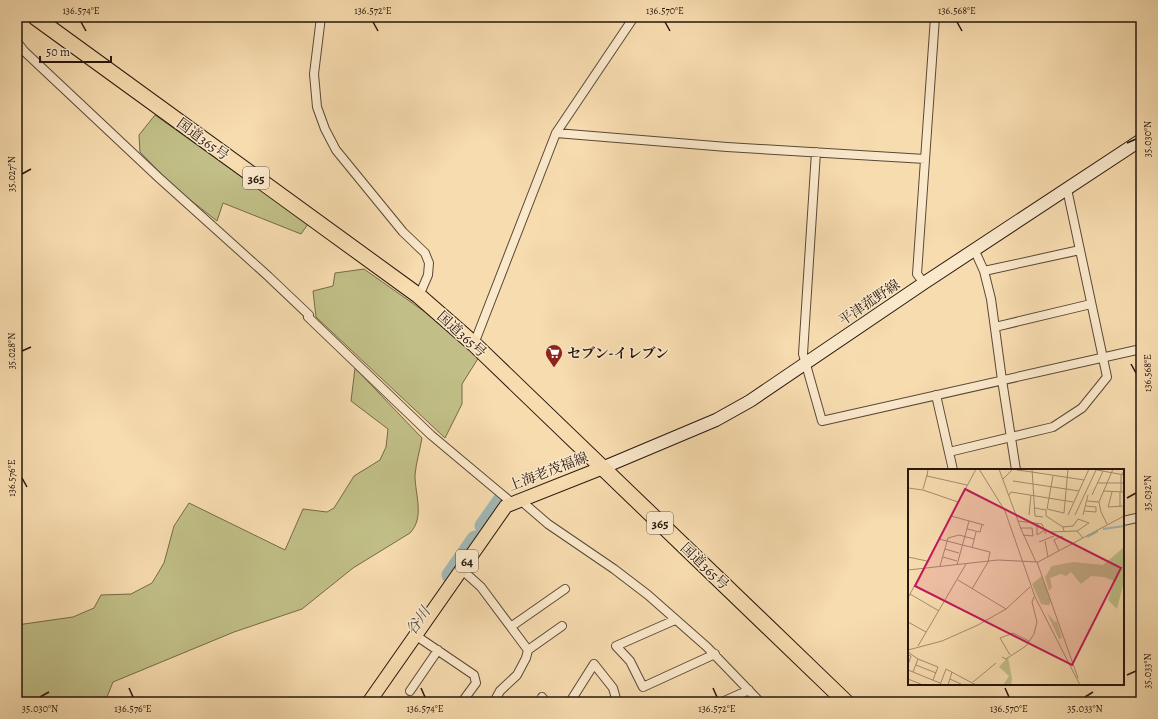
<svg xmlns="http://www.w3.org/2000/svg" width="1158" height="719" font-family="Alegreya,'Noto Serif JP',serif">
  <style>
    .green { fill: #c1bf87; stroke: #746a4a }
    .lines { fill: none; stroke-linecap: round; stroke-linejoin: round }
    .river { stroke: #a2b9b6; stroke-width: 17 }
    .street-casing { stroke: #5b4836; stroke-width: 10 }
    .secondary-casing { stroke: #27160d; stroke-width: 14 }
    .primary-casing { stroke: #27160d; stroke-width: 15 }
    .highway-casing { stroke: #27160d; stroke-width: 17 }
    .street { stroke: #fae8cb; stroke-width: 8 }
    .secondary { stroke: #fae8cb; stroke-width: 12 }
    .primary { stroke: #f7dcaf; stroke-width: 13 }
    .highway { stroke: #f7dcaf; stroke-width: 15 }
    .ticks { fill: none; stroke: #27160d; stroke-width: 1.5 }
    .labels { text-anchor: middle; stroke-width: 3; stroke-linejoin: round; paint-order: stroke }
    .shield { fill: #fae8cb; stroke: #665546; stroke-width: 1 }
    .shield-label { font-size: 13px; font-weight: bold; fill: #27160d }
    .street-label { font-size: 14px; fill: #27160d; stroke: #fae8cb }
    .poi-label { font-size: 14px; font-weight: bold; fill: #27160d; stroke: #fae8cb; text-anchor: start }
    .water-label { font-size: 15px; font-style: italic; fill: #524f48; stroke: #fae8cb }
    .inset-river { fill: none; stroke: #a2b9b6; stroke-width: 2 }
    .inset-road { fill: none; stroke: #a48d6e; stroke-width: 1 }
    .view { fill: #c2185b; fill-opacity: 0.15; stroke: #c2185b; stroke-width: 2 }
    .inset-edge { fill: none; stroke: #27160d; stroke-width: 2 }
    .neatline { fill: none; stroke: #27160d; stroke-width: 1.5 }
    .ticks-label { font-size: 10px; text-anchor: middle; fill: #27160d }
  </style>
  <rect width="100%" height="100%" fill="#f7dcaf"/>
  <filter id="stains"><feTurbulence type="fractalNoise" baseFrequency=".005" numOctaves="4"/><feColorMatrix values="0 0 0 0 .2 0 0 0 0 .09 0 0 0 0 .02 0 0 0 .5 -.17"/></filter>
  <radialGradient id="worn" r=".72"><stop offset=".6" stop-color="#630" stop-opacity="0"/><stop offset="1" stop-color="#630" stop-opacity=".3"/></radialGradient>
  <path class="green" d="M155,115L308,224L301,234L223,203L217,221L174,187L140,152L139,135Z
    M364,269L425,312L479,357L462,384V404L445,438L316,317L313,291L333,286L335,273Z
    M355,368L422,438C420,450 416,463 415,475C415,495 425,517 410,533L353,568L302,609L234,632L113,682L105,702H17V625L73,617L94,608L101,595L131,594L152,583L164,563L174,526L189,503L285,550L303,509L327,512L334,508L354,476L380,460L386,447L388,429L351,401Z"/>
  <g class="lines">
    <path class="river" d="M483,526L502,499
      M450,575L475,539"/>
    <defs>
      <path id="street" d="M321,17L314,74L317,107L325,129L336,150L403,232L425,253L429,263L428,275L419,296
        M393,17H429
        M17,42L25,52L158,177L269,277L309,315L308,317L431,435L511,502
        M556,133L727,147L925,159
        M816,152L803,354L822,421L1141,349
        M974,249L984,271L991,299L1002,380L1016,470
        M984,271L1080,250
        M924,283L917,274L935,17
        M995,327L1091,304
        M474,344L556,133L634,17
        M936,395L953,470
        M949,452L1053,427L1082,408L1107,377L1067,189
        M519,499L548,524L614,569L648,595L707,647L760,702
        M1123,521L1141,517
        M461,569L481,587L528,650
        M675,620L616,646L630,661L643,687L715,654
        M512,626L565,589
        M415,635L474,675L476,683L462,702
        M410,691L438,650
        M542,697L546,702
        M494,702L500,691L517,675L526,658L528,650L562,626
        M570,702L594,664L613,688L617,702
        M722,702L749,690"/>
      <path id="secondary" d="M602,468L716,420L750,401L924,283L1141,140"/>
      <path id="primary" d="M369,702L506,506L602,468"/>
      <path id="highway" d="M35,17L419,296L474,344L846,702"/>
    </defs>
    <use href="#street" class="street-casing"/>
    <use href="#secondary" class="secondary-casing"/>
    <use href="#primary" class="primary-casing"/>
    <use href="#highway" class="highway-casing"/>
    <use href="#street" class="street"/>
    <use href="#secondary" class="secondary"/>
    <use href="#primary" class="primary"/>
    <use href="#highway" class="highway"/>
  </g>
  <path class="ticks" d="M81,22L86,31M373,22L378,31M665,22L670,31M957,22L962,31M1127,143L1136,139M22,174L31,169M22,351L31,347M1131,364L1136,373M22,478L27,487M1127,498L1136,493M1127,675L1136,671M129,688L133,697M421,688L425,697M713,688L717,697M1005,688L1009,697M40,697L49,692M1085,697L1093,692"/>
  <defs>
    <symbol id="supermarket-pin" viewBox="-11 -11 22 30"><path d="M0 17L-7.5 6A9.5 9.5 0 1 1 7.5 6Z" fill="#8f2418" stroke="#fae8cb"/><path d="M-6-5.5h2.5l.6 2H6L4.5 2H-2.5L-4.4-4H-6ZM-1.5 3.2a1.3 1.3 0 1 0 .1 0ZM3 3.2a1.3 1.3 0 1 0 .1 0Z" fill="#fff"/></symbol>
  </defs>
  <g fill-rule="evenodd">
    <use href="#supermarket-pin" x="544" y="343" width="20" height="27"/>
  </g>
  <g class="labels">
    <g class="shield">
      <rect x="243" y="167" width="26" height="22" rx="3"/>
      <rect x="647" y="512" width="26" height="22" rx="3"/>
      <rect x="456" y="550" width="22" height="22" rx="3"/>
    </g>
    <g class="shield-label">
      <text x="256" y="183">365</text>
      <text x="660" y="528">365</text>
      <text x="467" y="566">64</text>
    </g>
    <g class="street-label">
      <text transform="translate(203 139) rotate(36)" y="5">国道365号</text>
      <text transform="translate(869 302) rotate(-34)" y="5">平津菰野線</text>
      <text transform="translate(462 334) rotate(42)" y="5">国道365号</text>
      <text transform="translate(548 471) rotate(-21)" y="5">上海老茂福線</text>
      <text transform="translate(705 566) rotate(44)" y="5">国道365号</text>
    </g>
    <g class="poi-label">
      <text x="567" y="358">セブン-イレブン</text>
    </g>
    <g class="water-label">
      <text transform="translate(418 621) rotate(-55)" y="5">谷川</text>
    </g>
  </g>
  <g transform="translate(908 469)">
    <rect width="216" height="216" fill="#f7dcaf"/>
    <path d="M216,78V112L209,140L200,131L206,112L196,108L183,107L173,115L163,103L158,107L153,105L142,109L144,118L141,122L137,108L144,97L165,93L195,96ZM134,107L143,132L141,136H137L133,135L124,115ZM139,144L147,153L149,152L154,169L151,170ZM100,188L104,209L103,216H95L101,207L91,198Z" fill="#c1bf87"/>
    <path class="inset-river" d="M195,60L216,57M179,68L190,62"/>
    <path class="inset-road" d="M20,0L19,7L59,16M71,0L97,42L127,128L172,216M91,0L113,60L128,93M124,0L127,47L135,48M184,0L216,6M109,1L124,3M124,3L176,11M145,7L139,40L156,44L160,0M95,10L105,0M105,12L125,15M190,14H216M125,15L171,22M0,19L15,21L50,33M15,20L19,6M195,22L216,23M204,23L200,38L216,37M212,23V37M213,23V6L216,2M101,26L103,23L165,33M184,26L195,2M179,32L191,33M127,39L138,41V47L155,58M176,42L188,43V38L178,37M121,46L123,26M160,46L181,0M167,46L188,1M175,46L180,26M43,47L76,56M110,52L134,55L138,65M129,55V66L137,61M199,55L193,43L191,33L205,0M112,59H124L125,67L115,66M59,60L72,63L74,56M156,62L155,58L165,57L170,50L181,54L169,62M142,63L169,62L175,69M31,70L82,83L80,93L64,120M137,72L140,88M131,73L146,67M64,79L68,63M37,80L51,84M151,82L146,71L154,67L156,71M0,88L19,92M35,88L49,92M129,93L170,209M49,96L61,52M32,97L40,69L51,66L66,70M0,101L90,91L130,93L216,47M50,111L98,140M2,125L31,142M0,129L68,0M0,153L18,163M10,177L58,95M0,181L34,172L70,156L98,140L122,118M0,183L10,190M0,186L3,187L0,196M102,186L92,169L105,164L121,172M94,188L98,190L118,177L126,165L129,153L124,133L126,128M8,196L28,204M0,201L32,214M5,203L10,190L30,198L25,211M0,210L15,216M42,210L55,216M65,213L88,194M32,216L38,200L68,216M40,216L44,203"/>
    <path class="view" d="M57,20L213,99L164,196L7,117Z"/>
    <rect width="216" height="216" class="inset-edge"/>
  </g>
  <rect width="1158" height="719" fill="none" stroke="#f7dcaf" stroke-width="44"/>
  <path d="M40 56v6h71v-6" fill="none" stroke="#27160d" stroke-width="2"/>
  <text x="46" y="56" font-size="12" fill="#27160d" stroke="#fae8cb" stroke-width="3" paint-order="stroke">50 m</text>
  <rect x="22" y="22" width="1114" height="675" class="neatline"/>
  <g class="ticks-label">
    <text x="81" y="14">136.574°E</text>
    <text x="373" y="14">136.572°E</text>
    <text x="665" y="14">136.570°E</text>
    <text x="957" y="14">136.568°E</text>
    <text transform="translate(1147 139) rotate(-90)" y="4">35.030°N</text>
    <text transform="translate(11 174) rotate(-90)" y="4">35.027°N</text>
    <text transform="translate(11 351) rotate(-90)" y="4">35.028°N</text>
    <text transform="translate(1147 373) rotate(-90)" y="4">136.568°E</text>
    <text transform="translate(11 478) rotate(-90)" y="4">136.576°E</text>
    <text transform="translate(1147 493) rotate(-90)" y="4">35.032°N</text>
    <text transform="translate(1147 671) rotate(-90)" y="4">35.033°N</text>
    <text x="40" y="712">35.030°N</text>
    <text x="133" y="712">136.576°E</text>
    <text x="425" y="712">136.574°E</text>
    <text x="717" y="712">136.572°E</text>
    <text x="1009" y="712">136.570°E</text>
    <text x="1085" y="712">35.033°N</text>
  </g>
  <rect width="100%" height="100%" filter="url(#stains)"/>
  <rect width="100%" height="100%" fill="url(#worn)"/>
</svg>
